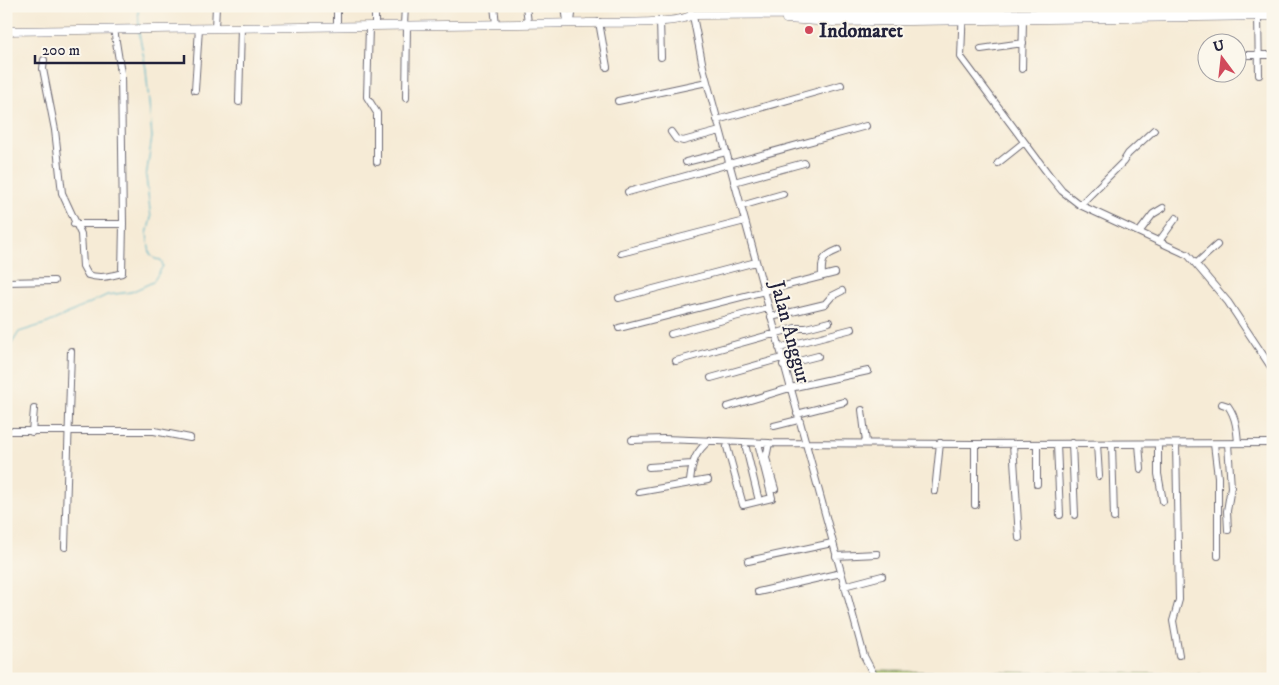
<svg xmlns="http://www.w3.org/2000/svg" width="1279" height="685" font-family="'IM FELL DW Pica',serif">
  <style>
    .green { fill: #b7d177; stroke: #6c7a59 }
    .lines { fill: none; stroke-linecap: round; stroke-linejoin: round }
    .stream { stroke: #43acc3; stroke-width: 1 }
    .minor-casing { stroke: #6c6871; stroke-width: 8 }
    .major-casing { stroke: #6c6871; stroke-width: 9 }
    .minor { stroke: #fff; stroke-width: 6 }
    .major { stroke: #fff; stroke-width: 8 }
    .poi-dot { fill: #d1495b; stroke: #fbf7ec; stroke-width: 2 }
    .labels { text-anchor: middle; stroke-width: 4; stroke-linejoin: round; paint-order: stroke }
    .poi-label { font-size: 20px; font-weight: bold; fill: #22223b; stroke: #fbf7ec; text-anchor: start }
    .street-label { font-size: 20px; fill: #22223b; stroke: #fbf7ec }
  </style>
  <rect width="100%" height="100%" fill="#fbf7ec"/>
  <filter id="ink" filterUnits="userSpaceOnUse"><feTurbulence type="fractalNoise" baseFrequency=".02" numOctaves="2"/><feDisplacementMap in="SourceGraphic" scale="10" xChannelSelector="R" yChannelSelector="G"/><feConvolveMatrix kernelMatrix="1 2 1 2 8 2 1 2 1" color-interpolation-filters="sRGB"/></filter>
  <filter id="wash" filterUnits="userSpaceOnUse"><feTurbulence type="fractalNoise" baseFrequency=".0096" numOctaves="4" result="noise"/><feDisplacementMap in="SourceGraphic" scale="20" xChannelSelector="R" yChannelSelector="G"/><feGaussianBlur stdDeviation="1.12" result="paint"/><feColorMatrix in="noise" values="0 0 0 0 0 0 0 0 0 0 0 0 0 0 0 0 0 1.4 0 .05"/><feComposite in="paint" operator="in"/></filter>
  <g filter="url(#wash)">
    <rect width="100%" height="100%" fill="#f6ebd6"/>
    <path class="green" d="M873,671L1200,674V679H877Z"/>
    <g class="lines">
      <path class="stream" d="M138,6L139,26
        M6,353L19,332L48,323L107,295L131,292L153,282L163,266L161,260L155,259L150,254L147,234L151,218L146,177L152,137L146,69L139,33"/>
    </g>
  </g>
  <g filter="url(#ink)">
    <g class="lines">
      <defs>
        <path id="minor" d="M337,6V26
          M494,6L496,24
          M526,6L528,23
          M565,6L567,22
          M689,6L694,21L703,67L864,656L876,679
          M963,6L961,57L1049,175L1062,191L1080,205L1188,255L1228,302L1273,370
          M660,20L661,57
          M571,22L573,6
          M599,22L607,67
          M404,25L405,6
          M369,26L367,97L377,113V162
          M375,26V6
          M215,28L216,6
          M981,49L1023,43
          M1236,55H1273
          M44,60L43,69L55,130L62,193L81,234L83,266L88,275C100,279 110,276 122,273L123,224L121,73L114,29
          M1022,69L1023,20
          M1259,75L1258,16L1262,6
          M195,90L199,28
          M406,98L407,25
          M618,101L707,82
          M239,102L241,27
          M717,120L841,85
          M671,132L676,139L683,141L720,131
          M686,162L726,152
          M998,163L1023,143
          M734,182L804,163
          M628,192L866,126
          M1080,205L1123,162L1128,154L1154,130
          M741,206L783,194
          M74,224H123
          M1140,231L1153,214L1163,208
          M1160,240L1176,218
          M621,253L745,221
          M1197,263L1217,245
          M822,276C821,260 823,256 838,250
          M6,282L54,281
          M619,298L756,262
          M771,317L825,304L832,296L842,291
          M619,328L835,273
          M671,334L768,308
          M779,348L852,329
          M676,361L795,328H806L829,322
          M783,365L818,356
          M711,378L782,358
          M1222,404L1228,406C1236,417 1237,430 1238,443
          M727,407L790,388L868,371
          M862,410L866,442
          M797,414L844,402
          M774,426L798,420
          M6,431H154L190,438
          M32,432L34,409
          M632,440L664,439L769,443L975,444L1273,443
          M769,443L766,458L775,489
          M1072,443L1075,515
          M975,444V505
          M1013,444L1019,538
          M1037,444V484
          M1057,444L1060,515
          M1097,444L1099,476
          M1112,444L1114,518
          M1139,444L1141,469
          M1158,444V474L1163,501
          M1176,444L1179,600L1173,621L1179,655
          M1214,444L1218,477V556
          M727,447L743,505L772,498L758,443
          M746,448L759,501
          M649,467L692,464
          M690,481C692,462 695,452 710,440
          M935,491L940,443
          M639,492L708,480
          M1228,530L1227,511L1231,487L1228,444
          M65,547L71,351
          M836,556L877,554
          M748,561L832,543
          M844,586L882,576
          M758,592L841,573"/>
        <path id="major" d="M786,19L833,22L1273,16
          M6,31L586,23C607,22 677,25 692,15L1084,13L1273,10"/>
      </defs>
      <use href="#minor" class="minor-casing"/>
      <use href="#major" class="major-casing"/>
      <use href="#minor" class="minor"/>
      <use href="#major" class="major"/>
    </g>
  </g>
  <circle class="poi-dot" cx="809" cy="30" r="5"/>
  <g class="labels">
    <g class="poi-label">
      <text x="819" y="37">Indomaret</text>
    </g>
    <g class="street-label">
      <text transform="translate(791 332) rotate(75)" y="7">Jalan Anggur</text>
    </g>
  </g>
  <rect width="1279" height="685" fill="none" stroke="#fbf7ec" stroke-width="25"/>
  <g transform="translate(1222 58) rotate(345)"><circle r="24" fill="#fbf7ec" stroke="#a4a2a5"/>
  <path d="M0-4L9 19L0 12L-9 19Z" fill="#d1495b"/>
  <text y="-8" font-size="14" font-weight="bold" text-anchor="middle" fill="#22223b">U</text>
  </g>
  <path d="M35 55v8h149v-8" fill="none" stroke="#22223b" stroke-width="2.5"/>
  <text x="42" y="55" font-size="15" fill="#22223b" stroke="#fbf7ec" stroke-width="4" paint-order="stroke">200 m</text>
</svg>
